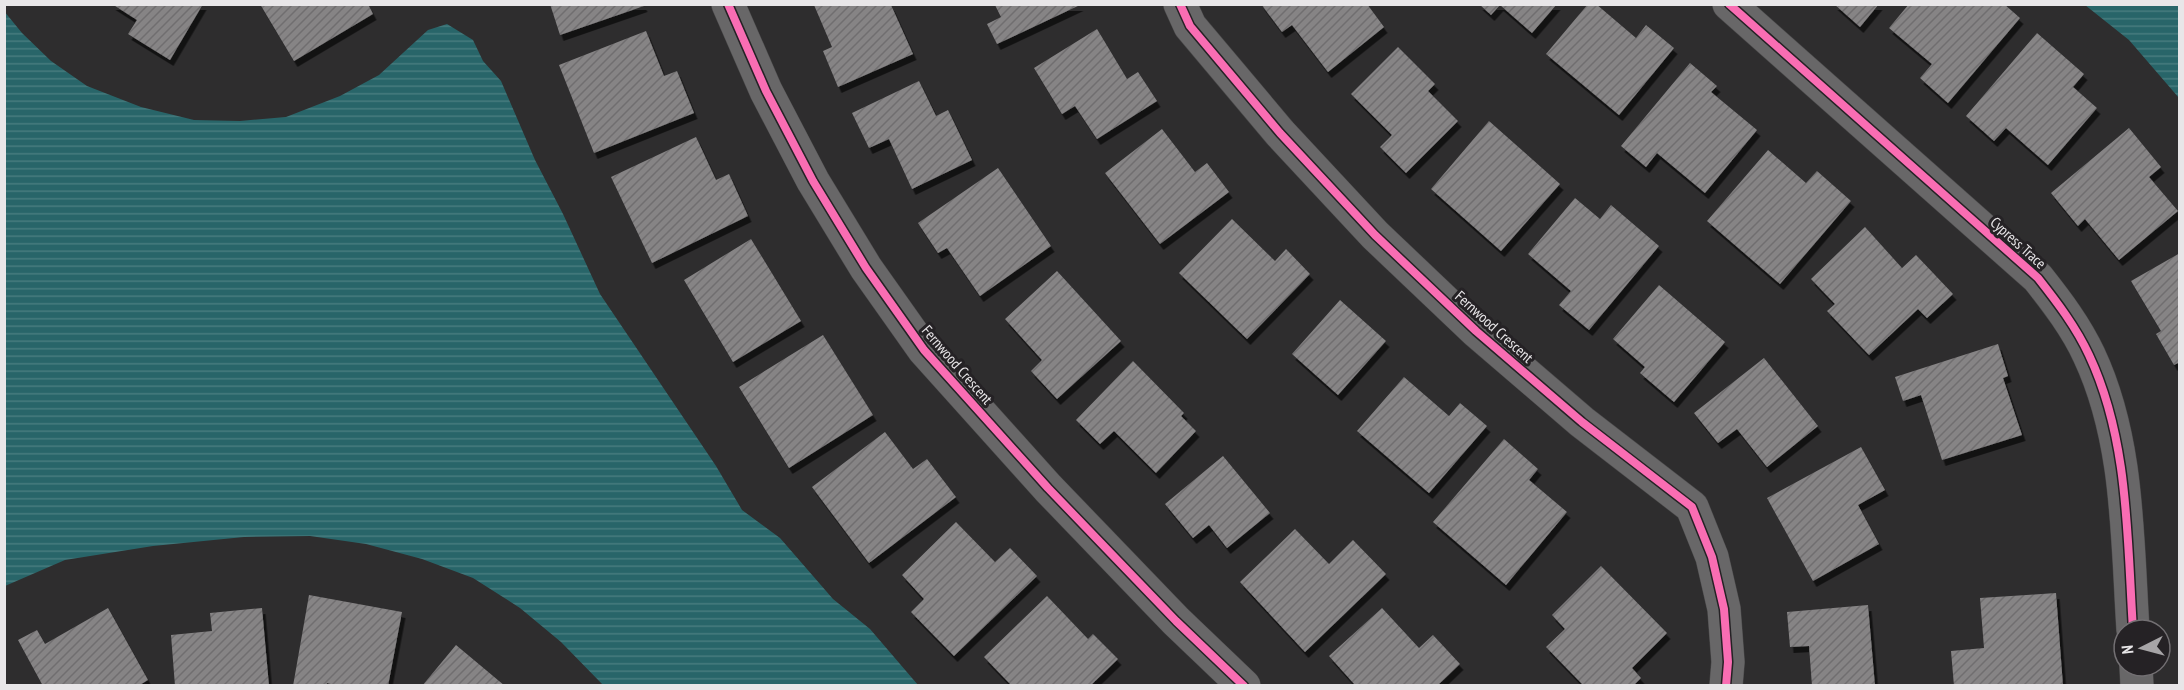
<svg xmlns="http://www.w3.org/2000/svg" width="2184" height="690" font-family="'PT Sans Narrow',sans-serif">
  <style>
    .water { fill: url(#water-rules) }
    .building { fill: url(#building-hatch); filter: url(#shadow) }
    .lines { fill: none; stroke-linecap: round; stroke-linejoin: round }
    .street-casing { stroke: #494849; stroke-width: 34 }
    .street { stroke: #686768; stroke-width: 33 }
    .cycleway-casing { stroke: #252225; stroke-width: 11 }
    .cycleway { stroke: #f96db3; stroke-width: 8 }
    .labels { text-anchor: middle; stroke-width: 6; stroke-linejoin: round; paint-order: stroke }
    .street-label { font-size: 15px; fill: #e8e6e8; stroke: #252225 }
  </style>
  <defs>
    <pattern id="water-rules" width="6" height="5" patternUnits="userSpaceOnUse" patternTransform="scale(1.5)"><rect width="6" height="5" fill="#286569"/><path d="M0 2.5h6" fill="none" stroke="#477b7e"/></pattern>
    <pattern id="building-hatch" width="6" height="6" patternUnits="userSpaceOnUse" patternTransform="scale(1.5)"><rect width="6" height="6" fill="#868485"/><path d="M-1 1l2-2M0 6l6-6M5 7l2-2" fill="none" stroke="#706e6f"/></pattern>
    <filter id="shadow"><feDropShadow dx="3.5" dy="6" stdDeviation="0" flood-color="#0009"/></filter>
  </defs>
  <rect width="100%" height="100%" fill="#2e2d2e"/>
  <path class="water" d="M2085,5H2179V98L2129,40Z
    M4,11L22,33L51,61L87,86L141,107L194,120L240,121L286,117L340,96L379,75L428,30L447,24L473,40L483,61L501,81L535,160L563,214L600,294L716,466L742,510L780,538L833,599L870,629L918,685H603L561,642L520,608L473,578L422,559L366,544L310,536L244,537L153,546L65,560L5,586Z"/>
  <path class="building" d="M112,4H203L170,60L128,34L137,20Z
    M260,4H368L373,14L294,61Z
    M550,4H643L644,6L560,35Z
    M1261,4H1367L1384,27L1328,72L1292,25L1282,32Z
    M1479,4H1557L1532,33L1500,5L1491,15Z
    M1588,4H1596L1636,38L1646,25L1674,48L1619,115L1546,54Z
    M1834,4H1879L1860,27Z
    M1909,4H2004L2020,18L1948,103L1920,78L1932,64L1889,28Z
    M814,5H891L913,54L838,87L823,51L832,47Z
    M995,5H1080L997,44L987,24L1001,17Z
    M1097,29L1127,79L1138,72L1157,101L1097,139L1075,106L1062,114L1034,68Z
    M646,31L664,76L677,71L694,113L594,153L559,65Z
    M2037,33L2084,74L2073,87L2097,108L2048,165L2006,128L1994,141L1966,116Z
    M1398,47L1435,84L1428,91L1458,121L1406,173L1380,147L1392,135L1351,94Z
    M1690,63L1717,86L1711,92L1757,130L1705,193L1657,153L1646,167L1621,146Z
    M919,81L936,116L948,110L972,160L912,189L889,139L869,148L852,113Z
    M1489,121L1560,184L1501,251L1431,189Z
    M2129,128L2161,167L2149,177L2178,211L2119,260L2085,219L2078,226L2051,193Z
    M1162,129L1195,172L1207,163L1229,192L1160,244L1105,173Z
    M696,137L716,180L729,174L748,216L652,263L611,177Z
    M1768,150L1806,183L1817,171L1851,201L1780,284L1707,221Z
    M998,168L1051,246L980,296L947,248L938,253L918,223Z
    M1575,198L1600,219L1611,205L1659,246L1589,330L1559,305L1571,291L1528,254Z
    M1232,219L1275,261L1286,249L1310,274L1247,339L1179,273Z
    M1865,227L1902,268L1916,255L1953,294L1927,318L1918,309L1869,355L1827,311L1835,304L1811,279Z
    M751,239L801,321L733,362L684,280Z
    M2180,253V362L2174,365L2156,334L2161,331L2131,281Z
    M1057,271L1121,341L1057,399L1031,371L1042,360L1005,319Z
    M1659,285L1725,342L1674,402L1640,373L1645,367L1613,339Z
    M1340,300L1386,341L1338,395L1292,354Z
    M823,335L873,415L789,468L739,387Z
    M1998,344L2008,376L2003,378L2022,435L1942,460L1921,395L1903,401L1895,377Z
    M1764,358L1818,426L1767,467L1737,429L1718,443L1694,413Z
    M1133,361L1184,413L1181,416L1196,431L1156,473L1114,431L1100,444L1076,420Z
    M1404,377L1449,416L1460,403L1487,426L1429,493L1357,431Z
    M885,432L913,469L927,459L956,497L869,563L812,487Z
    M1504,439L1538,469L1529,480L1567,512L1506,585L1433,522Z
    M1861,447L1885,490L1858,505L1879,544L1813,581L1767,498Z
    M1223,456L1270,513L1227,548L1209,525L1193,538L1165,504Z
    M956,522L995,562L1010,548L1037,576L954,656L911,612L924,599L902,575Z
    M1295,529L1329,564L1353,540L1386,574L1305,652L1240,582Z
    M1601,566L1667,633L1632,668L1641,678L1633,686H1584L1546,647L1565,629L1552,615Z
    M2056,593L2063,686H1954L1951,651L1984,648L1980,598Z
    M309,595L402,612L388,686H338L327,683L326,686H293Z
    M1047,596L1088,639L1093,634L1118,659L1090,686H1012L984,657Z
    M1868,605L1875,686H1812L1809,646L1790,647L1787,612Z
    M108,608L148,680L138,686H43L18,640L37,630L45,644Z
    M262,608L269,686H175L171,635L212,631L210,613Z
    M1382,608L1419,648L1433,635L1460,664L1437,686H1356L1329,656Z
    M456,645L505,686H422Z"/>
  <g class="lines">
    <defs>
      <path id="street" d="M728,4L766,91L813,181L866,268L924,350L1048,488L1176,621L1244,686
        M1180,4L1190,26L1280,133L1375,235L1476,331L1582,422L1692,507L1712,557L1724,609L1728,662L1726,686
        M1729,4L2038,278C2057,302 2076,327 2089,355C2129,440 2127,537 2133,630
        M2136,666L2137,686"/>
    </defs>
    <use href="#street" class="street-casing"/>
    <use href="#street" class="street"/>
    <defs>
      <path id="cycleway" d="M728,4L766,91L813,181L866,268L924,350L1048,488L1176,621L1244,686
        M1180,4L1190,26L1280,133L1375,235L1476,331L1582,422L1692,507L1712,557L1724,609L1728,662L1726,686
        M1729,4L2038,278C2057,302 2076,327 2089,355C2129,440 2127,537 2133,630"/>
    </defs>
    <use href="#cycleway" class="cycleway-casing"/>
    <use href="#cycleway" class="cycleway"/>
  </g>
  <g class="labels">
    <g class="street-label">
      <text transform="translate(2018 243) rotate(42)" y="5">Cypress Trace</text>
      <text transform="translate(1494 327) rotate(42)" y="5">Fernwood Crescent</text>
      <text transform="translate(957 365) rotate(49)" y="5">Fernwood Crescent</text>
    </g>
  </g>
  <rect width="2184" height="690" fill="none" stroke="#e8e6e8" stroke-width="12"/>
  <g transform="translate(2142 648) rotate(264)"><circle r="28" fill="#252225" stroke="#737073" stroke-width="1.5"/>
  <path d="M0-4.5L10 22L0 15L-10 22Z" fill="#a7a5a7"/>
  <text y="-9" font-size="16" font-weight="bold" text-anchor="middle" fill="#e8e6e8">N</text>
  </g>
</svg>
